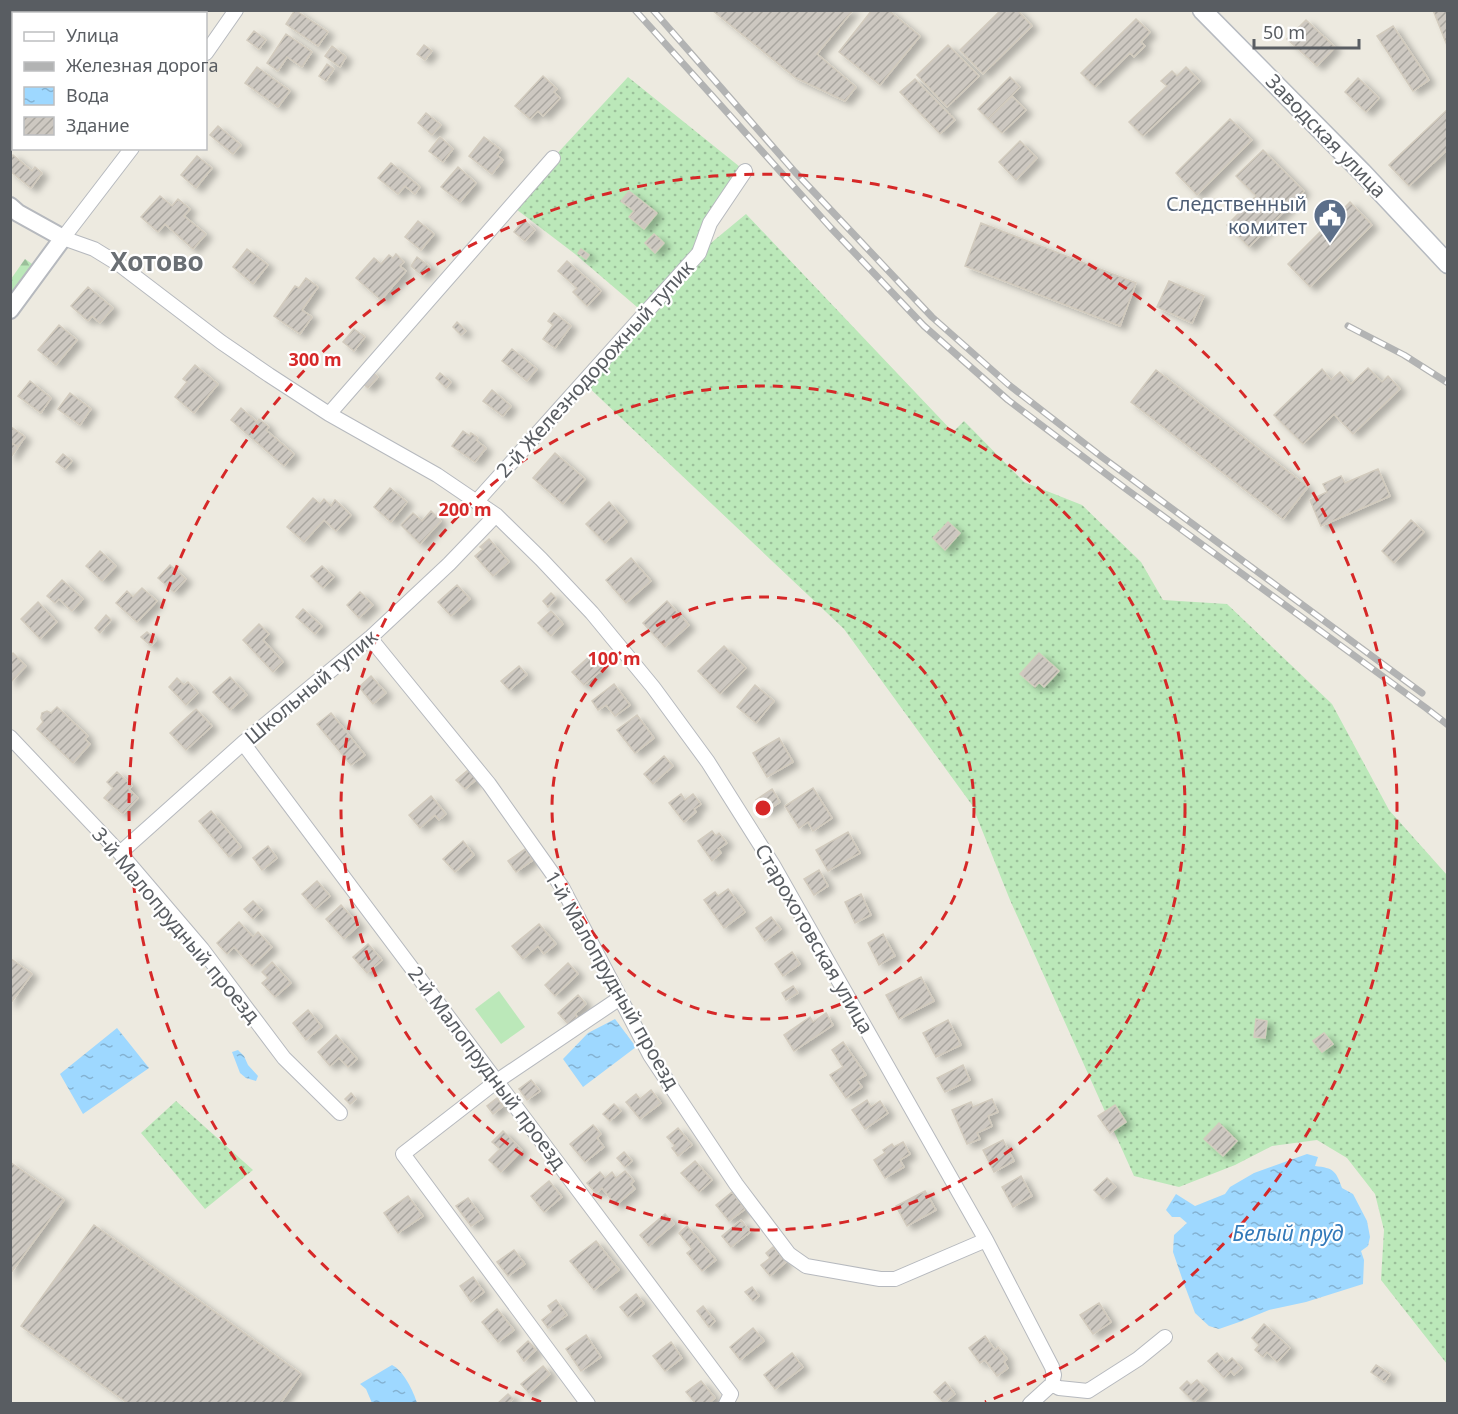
<svg xmlns="http://www.w3.org/2000/svg" width="1458" height="1414" font-family="'Noto Sans',sans-serif">
  <style>
    .forest { fill: url(#forest-firs) }
    .garden { fill: url(#garden-dots) }
    .pitch { fill: #bbe8b9 }
    .water { fill: url(#water-ripples) }
    .building { fill: url(#building-hatch); stroke: #d2cbbe; stroke-width: 1.5; filter: url(#shadow) }
    .lines { fill: none; stroke-linecap: round; stroke-linejoin: round }
    .minor-casing { stroke: #b6b9be; stroke-width: 16 }
    .tertiary-casing { stroke: #b6b9be; stroke-width: 20 }
    .secondary-casing { stroke: #b6bac0; stroke-width: 21 }
    .minor { stroke: #fff; stroke-width: 14 }
    .tertiary { stroke: #fff; stroke-width: 16 }
    .secondary { stroke: #fff; stroke-width: 18 }
    .rail-casing { stroke: #b2b3b3; stroke-width: 7 }
    .rail { stroke: #fff; stroke-width: 4.5; stroke-dasharray: 14; stroke-linecap: butt }
    .ring { fill: none; stroke: #d62828; stroke-width: 3; stroke-dasharray: 10 8 }
    .labels { text-anchor: middle; stroke-width: 4.5; stroke-linejoin: round; paint-order: stroke }
    .street-label { font-size: 20px; fill: #595d62; stroke: #fff }
    .service-label { font-size: 20px; fill: #4e5e75; stroke: #fff; text-anchor: end }
    .water-label { font-size: 21px; font-style: italic; fill: #3379b9; stroke: #fff }
    .district-label { font-size: 26px; font-weight: bold; fill: #6a6f74; stroke: #fff }
    .centre { fill: #d62828; stroke: #fff; stroke-width: 3 }
    .ring-label { font-size: 18px; text-anchor: middle; font-weight: bold; fill: #d62828; stroke: #fff; stroke-width: 4.5; stroke-linejoin: round; paint-order: stroke }
  </style>
  <defs>
    <pattern id="forest-firs" width="22" height="20" patternUnits="userSpaceOnUse" patternTransform="scale(1.5)"><rect width="22" height="20" fill="#bbe8b9"/><path d="M5 1l3.5 6h-7zM16 11l3.5 6h-7z" fill="#9bbf9a"/></pattern>
    <pattern id="garden-dots" width="8" height="8" patternUnits="userSpaceOnUse" patternTransform="scale(1.5)"><rect width="8" height="8" fill="#bbe8b9"/><path d="M2 2h.1M6 6h.1" fill="none" stroke="#9bbf9a" stroke-width="1.8" stroke-linecap="round"/></pattern>
    <pattern id="water-ripples" width="26" height="14" patternUnits="userSpaceOnUse" patternTransform="scale(1.5)"><rect width="26" height="14" fill="#9ed8ff"/><path d="M2 4q2-2 4 0t4 0M15 11q2-2 4 0t4 0" fill="none" stroke="#84b2d2"/></pattern>
    <pattern id="building-hatch" width="6" height="6" patternUnits="userSpaceOnUse" patternTransform="scale(1.5)"><rect width="6" height="6" fill="#cdc8c1"/><path d="M-1 1l2-2M0 6l6-6M5 7l2-2" fill="none" stroke="#a9a6a0"/></pattern>
    <filter id="shadow"><feDropShadow dx="6" dy="4" stdDeviation="3" flood-color="#0004"/></filter>
  </defs>
  <rect width="100%" height="100%" fill="#edeae0"/>
  <path class="forest" d="M25,259L35,266L11,299V279Z"/>
  <path class="garden" d="M628,77L745,171L700,252L746,214L953,432L964,421L1024,482L1082,505L1141,562L1163,600L1227,604L1332,704L1389,810L1447,875V1364L1381,1280L1384,1230L1375,1194L1347,1158L1317,1140L1272,1146L1235,1165L1179,1187L1134,1176L1010,900L972,805L844,629L583,382L644,313L575,254L512,206L553,158Z
    M176,1101L253,1170L205,1209L141,1133Z"/>
  <path class="pitch" d="M499,991L525,1027L501,1044L475,1009Z"/>
  <path class="water" d="M615,1019L636,1047L583,1087L563,1059L588,1033Z
    M117,1028L149,1068L83,1114L60,1074Z
    M238,1050L244,1056L248,1065L258,1076L256,1081L246,1078L240,1073L232,1052Z
    M1307,1154L1318,1157L1315,1166C1334,1168 1336,1171 1342,1188L1353,1194L1367,1221L1370,1237L1368,1246L1361,1251L1364,1260L1363,1284L1306,1302L1269,1310L1242,1321L1219,1329L1209,1326L1195,1313L1183,1281L1173,1252L1174,1235L1187,1223L1180,1217H1172L1166,1210L1176,1194L1195,1206L1225,1194L1230,1187L1254,1173Z
    M392,1365C403,1370 414,1392 417,1403H372L366,1389L360,1384Z"/>
  <path class="building" d="M295,10L328,32L318,46L286,24Z
    M712,10H853L817,54L856,87L845,101L796,78Z
    M872,10H888L920,36L880,85L839,52Z
    M1001,10H1017L1032,26L983,74L960,50Z
    M1433,10H1448V48Z
    M1136,19L1150,32L1141,42L1145,46L1134,57L1130,53L1095,87L1081,73Z
    M1306,20L1335,47L1317,66L1287,39Z
    M1393,26L1429,80L1413,91L1377,36Z
    M254,31L266,40L259,49L247,40Z
    M286,34L312,52L302,67L287,57L278,71L267,63Z
    M424,45L432,51L425,60L417,54Z
    M948,45L979,76L947,107L917,75Z
    M332,46L346,57L340,67L325,56Z
    M327,64L334,69L326,81L319,76Z
    M257,67L290,91L278,107L245,83Z
    M1186,67L1200,81L1143,136L1129,122L1167,86L1161,81L1172,71L1177,76Z
    M543,76L557,89L554,92L560,98L543,116L538,111L530,119L515,106Z
    M1010,77L1020,87L988,119L978,109Z
    M1358,78L1379,98L1366,112L1345,92Z
    M915,79L955,120L940,134L900,92Z
    M1012,96L1026,110L1002,133L988,119Z
    M1448,109V149L1409,186L1389,165Z
    M426,113L441,125L432,135L418,123Z
    M1230,119L1252,140L1197,195L1176,173Z
    M218,126L241,145L233,154L210,135Z
    M440,137L453,149L443,162L429,151Z
    M484,137L501,150L497,155L503,160L492,174L469,156Z
    M1020,141L1037,158L1016,180L999,162Z
    M1263,150L1304,191L1249,247L1227,225L1256,196L1236,176Z
    M13,155L32,171L35,167L42,173L31,188L10,171V158Z
    M197,156L212,168L196,188L181,175Z
    M391,163L420,187L415,194L405,186L398,194L378,178Z
    M458,167L476,183L460,202L441,187Z
    M629,191L657,213L644,229L629,217L634,211L621,201Z
    M160,196L172,206L178,199L190,209L184,216L206,234L193,249L165,224L158,232L141,217Z
    M1350,202L1372,225L1310,287L1288,264Z
    M524,220L535,230L525,241L514,232Z
    M418,221L434,234L421,250L405,237Z
    M981,223L1136,283L1120,326L965,266Z
    M654,234L664,243L655,253L645,243Z
    M247,249L268,265L253,284L233,267Z
    M581,249L589,255L586,259L578,253Z
    M396,254L404,262L400,266L406,271L381,300L356,278L374,258L381,264L389,255L393,258Z
    M417,257L430,267L423,276L411,266Z
    M567,261L601,291L587,306L573,292L577,288L558,271Z
    M306,278L318,287L302,310L312,317L300,334L274,316L295,286L299,288Z
    M1169,281L1204,296L1192,323L1157,307Z
    M88,287L113,308L100,323L92,316L88,321L71,306Z
    M554,313L571,326L555,348L543,339L553,325L548,321Z
    M457,322L466,331L461,335L453,327Z
    M59,325L77,340L56,365L38,350Z
    M354,329L365,337L354,351L343,342Z
    M512,349L537,369L527,381L502,361Z
    M195,365L218,384L194,413L175,397L187,382L183,379Z
    M1368,368L1382,382L1388,376L1400,389L1353,434L1334,414L1303,444L1274,415L1322,369L1331,380L1340,372L1351,384Z
    M370,370L378,377L368,388L360,381Z
    M1156,370L1308,487L1283,519L1131,402Z
    M440,373L451,382L446,388L436,378Z
    M30,381L51,398L41,413L18,396Z
    M492,390L511,406L503,416L483,401Z
    M70,393L91,409L80,425L58,409Z
    M241,408L257,422L259,419L269,427L266,430L294,454L284,466L231,420Z
    M10,426L25,437L18,447L10,442Z
    M463,431L470,436L471,433L478,438L476,440L486,448L475,462L452,446Z
    M10,442L18,447L11,457H10Z
    M555,453L585,479L563,504L533,478Z
    M63,454L72,461L65,469L56,462Z
    M1378,469L1390,496L1321,526L1310,500L1327,492L1323,484L1341,476L1345,483Z
    M390,488L407,502L391,522L374,507Z
    M313,498L320,504L324,499L331,506L335,500L351,515L336,531L324,520L304,542L287,527Z
    M609,502L627,522L605,543L586,524Z
    M431,511L441,521L420,544L401,525L413,513L422,521Z
    M1411,520L1424,532L1394,563L1382,551Z
    M948,522L960,533L945,550L933,538Z
    M489,539L509,562L493,576L475,556L483,549L480,547Z
    M100,551L116,566L102,581L86,566Z
    M631,558L651,581L626,603L606,580Z
    M170,565L186,579L174,592L158,578Z
    M322,566L334,577L323,588L311,576Z
    M62,580L83,599L72,611L59,599L55,603L47,596Z
    M457,585L470,599L451,616L438,602Z
    M142,588L157,601L137,622L116,603L127,591L133,597Z
    M360,592L373,605L359,618L347,605Z
    M551,593L556,598L548,607L543,601Z
    M667,601L689,625L665,647L643,623Z
    M38,602L57,622L40,639L21,619Z
    M303,609L322,626L315,634L296,617Z
    M551,611L563,624L551,636L538,623Z
    M106,615L111,620L100,633L95,628Z
    M259,624L269,634L263,640L283,662L273,672L243,640Z
    M147,632L156,640L151,646L141,637Z
    M724,646L746,668L720,694L698,671Z
    M13,653L26,666L10,683V656Z
    M1039,653L1059,671L1044,687L1039,682L1035,687L1020,674Z
    M592,654L604,668L584,685L572,672Z
    M519,666L527,675L509,690L501,681Z
    M371,676L386,693L373,704L359,687Z
    M230,677L247,695L230,710L213,692Z
    M177,678L184,685L188,682L198,693L186,705L169,687Z
    M614,684L630,705L615,716L606,705L598,710L592,701Z
    M755,685L774,701L756,723L737,707Z
    M57,707L88,736L85,739L90,744L73,763L37,729L43,722L41,718L42,713L47,711L51,713Z
    M196,709L212,726L186,750L170,733Z
    M331,713L365,755L351,765L317,724Z
    M637,715L654,738L635,753L617,730Z
    M779,738L793,762L767,777L753,753Z
    M664,756L673,766L653,784L644,774Z
    M468,770L476,780L465,789L456,780Z
    M117,772L132,786L129,789L138,798L123,814L104,798L113,788L107,782Z
    M813,788L832,818L813,831L808,822L799,828L785,806Z
    M772,789L780,802L765,812L756,800Z
    M681,794L685,800L693,794L701,804L694,809L696,812L684,822L669,803Z
    M431,796L446,814L439,820L435,815L420,828L409,815Z
    M211,811L241,847L229,857L199,821Z
    M712,831L716,836L719,833L727,843L718,849L721,853L712,861L698,841Z
    M848,832L860,853L828,871L816,850Z
    M463,841L474,855L455,872L443,859Z
    M268,846L277,858L262,870L253,858Z
    M525,849L533,860L516,872L508,861Z
    M819,870L828,886L814,895L804,879Z
    M317,881L330,896L315,909L302,894Z
    M728,889L745,912L724,928L704,900L715,892L718,896Z
    M861,894L871,915L855,923L845,902Z
    M253,901L262,910L253,919L244,909Z
    M341,905L359,925L344,939L326,919Z
    M771,917L781,929L765,941L756,928Z
    M239,922L253,937L258,932L272,947L252,966L234,947L227,954L217,943Z
    M539,924L556,944L544,954L538,946L523,959L512,946Z
    M883,934L895,956L879,965L868,943Z
    M368,944L382,960L367,973L353,957Z
    M792,952L800,964L783,976L775,964Z
    M10,958L32,974L10,1004Z
    M272,962L291,983L275,997L262,983L268,978L262,972Z
    M568,963L578,974L555,996L545,985Z
    M921,977L934,1001L899,1019L886,995Z
    M793,986L798,993L786,1000L782,993Z
    M578,995L586,1004L575,1014L577,1017L569,1025L558,1013Z
    M308,1010L322,1027L306,1040L293,1023Z
    M826,1013L833,1025L794,1051L784,1035L810,1017L813,1022Z
    M1256,1019L1267,1021L1265,1038L1254,1037Z
    M948,1020L961,1045L936,1057L923,1033Z
    M1324,1033L1333,1044L1322,1052L1313,1041Z
    M336,1035L357,1059L348,1067L339,1058L330,1066L318,1052Z
    M843,1042L866,1075L857,1080L862,1087L846,1098L830,1075L843,1067L832,1050Z
    M963,1065L970,1080L945,1092L937,1078Z
    M531,1080L540,1091L527,1100L519,1089Z
    M651,1090L661,1103L640,1119L626,1102L636,1094L640,1099Z
    M351,1093L356,1099L350,1104L345,1099Z
    M497,1098L503,1106L493,1114L487,1106Z
    M992,1099L998,1112L988,1116L992,1126L977,1133L980,1139L967,1144L952,1110L971,1102L973,1107Z
    M867,1100L871,1107L880,1101L888,1113L865,1129L852,1110Z
    M614,1104L621,1111L610,1121L603,1114Z
    M1115,1105L1126,1122L1110,1133L1098,1116Z
    M1219,1123L1237,1141L1223,1156L1204,1139Z
    M593,1125L601,1134L597,1138L604,1147L585,1162L570,1144Z
    M678,1128L692,1145L678,1156L672,1148L675,1146L667,1137Z
    M503,1131L522,1150L501,1172L489,1160L500,1149L492,1142Z
    M1003,1140L1014,1161L994,1172L983,1150Z
    M903,1142L910,1154L900,1160L904,1167L885,1178L874,1160L885,1153L883,1150L892,1144L894,1147Z
    M624,1152L632,1161L625,1167L617,1158Z
    M695,1161L712,1180L699,1192L681,1173Z
    M10,1162L64,1200L10,1274Z
    M625,1171L634,1181L631,1184L635,1189L616,1205L602,1188L596,1193L587,1183L600,1172L605,1178L612,1172L616,1178Z
    M1021,1176L1032,1196L1013,1207L1002,1187Z
    M1107,1178L1116,1187L1103,1199L1094,1190Z
    M549,1181L562,1197L544,1212L531,1196Z
    M925,1191L936,1210L907,1226L896,1206Z
    M732,1192L745,1209L729,1221L716,1205Z
    M408,1196L423,1216L398,1233L384,1213Z
    M468,1198L483,1218L471,1226L456,1206Z
    M665,1214L674,1224L649,1246L640,1235Z
    M741,1220L750,1232L731,1247L722,1236Z
    M94,1225L301,1374L280,1404H129L21,1326Z
    M687,1226L716,1260L702,1271L687,1253L692,1249L679,1233Z
    M596,1241L619,1270L594,1290L570,1261Z
    M773,1247L786,1262L770,1276L761,1265L770,1258L766,1253Z
    M514,1250L525,1264L508,1276L497,1262Z
    M473,1277L484,1292L471,1302L460,1286Z
    M752,1287L759,1296L753,1301L745,1292Z
    M636,1294L644,1304L628,1317L620,1307Z
    M556,1300L567,1315L548,1328L542,1320L552,1312L548,1306Z
    M1099,1303L1111,1322L1093,1334L1080,1315Z
    M703,1306L715,1321L709,1327L697,1311Z
    M497,1309L514,1330L498,1342L482,1322Z
    M1264,1324L1290,1348L1277,1362L1267,1352L1263,1357L1255,1350L1259,1345L1252,1338Z
    M753,1328L764,1341L740,1360L730,1347Z
    M586,1335L601,1357L581,1371L566,1349Z
    M985,1336L995,1350L998,1347L1007,1359L1004,1362L1008,1368L997,1376L985,1360L980,1363L969,1348Z
    M528,1341L536,1350L524,1361L517,1351Z
    M671,1342L682,1358L665,1371L653,1356Z
    M792,1353L803,1367L775,1389L764,1375Z
    M1217,1353L1226,1363L1232,1358L1242,1368L1234,1375L1231,1371L1224,1378L1208,1361Z
    M1376,1365L1390,1374L1385,1382L1371,1372Z
    M543,1366L550,1374L529,1393L521,1384Z
    M1197,1380L1207,1390L1194,1402L1180,1388L1187,1381L1191,1385Z
    M701,1381L715,1398L708,1404H696L686,1392Z
    M945,1382L955,1394L944,1403L934,1392Z
    M508,1394L513,1399L507,1404H497Z"/>
  <g class="lines">
    <defs>
      <path id="minor" d="M206,53L236,10
        M132,148L63,238L94,249L120,265L221,342L269,375L329,414L437,475L496,515L541,559L592,613L653,687L708,762L773,865L986,1240L1052,1367L1054,1375L1052,1384
        M329,414L553,158
        M477,501L699,253L710,223L745,171
        M370,638L489,784L562,887L650,1055L736,1184L789,1254L806,1266L880,1279H895L986,1240
        M10,737L120,853L202,949L284,1058L340,1113
        M243,743L731,1394L726,1404
        M120,853L243,743L370,638L449,564L496,515
        M588,1404L403,1154L497,1081L620,998
        M1030,1404L1052,1384L1059,1388L1088,1391L1138,1359L1165,1337"/>
      <path id="tertiary" d="M10,206L18,213L63,238L10,310"/>
      <path id="secondary" d="M1202,10L1362,172L1448,264"/>
    </defs>
    <use href="#minor" class="minor-casing"/>
    <use href="#tertiary" class="tertiary-casing"/>
    <use href="#secondary" class="secondary-casing"/>
    <use href="#minor" class="minor"/>
    <use href="#tertiary" class="tertiary"/>
    <use href="#secondary" class="secondary"/>
    <defs>
      <path id="rail" d="M635,10L831,228L924,326L1008,400L1126,489L1426,708L1448,725
        M653,10L795,172L932,317L1009,385L1102,457L1422,693
        M1348,326L1404,355L1448,383"/>
    </defs>
    <use href="#rail" class="rail-casing"/>
    <use href="#rail" class="rail"/>
  </g>
  <g class="ring">
    <circle cx="763" cy="808" r="211"/>
    <circle cx="763" cy="808" r="422"/>
    <path d="M541 1402A634 634 0 1 1 985 1402"/>
  </g>
  <defs>
    <symbol id="civic-pin" viewBox="-11 -11 22 30"><path d="M0 17L-7.5 6A9.5 9.5 0 1 1 7.5 6Z" fill="#5c6f8a" stroke="#fff"/><path d="M-.6-6.5H3V-4.5H.6V-3L4-1V1h2V6H-6V1h2V-1L-.6-3ZM-1.2 2.5V6h2.4V2.5Z" fill="#fff"/></symbol>
  </defs>
  <g fill-rule="evenodd">
    <use href="#civic-pin" x="1311" y="196" width="38" height="52"/>
  </g>
  <g class="labels">
    <g class="street-label">
      <text transform="translate(1326 136) rotate(46)" y="7">Заводская улица</text>
      <text transform="translate(595 369) rotate(-48)" y="7">2-й Железнодорожный тупик</text>
      <text transform="translate(311 687) rotate(-40)" y="7">Школьный тупик</text>
      <text transform="translate(176 925) rotate(50)" y="7">3-й Малопрудный проезд</text>
      <text transform="translate(814 939) rotate(60)" y="7">Старохотовская улица</text>
      <text transform="translate(612 980) rotate(60)" y="7">1-й Малопрудный проезд</text>
      <text transform="translate(487 1068) rotate(53)" y="7">2-й Малопрудный проезд</text>
    </g>
    <g class="service-label">
      <text x="1307" y="211">Следственный<tspan x="1307" dy="23">комитет</tspan></text>
    </g>
    <g class="water-label">
      <text x="1288" y="1241">Белый пруд</text>
    </g>
    <g class="district-label">
      <text x="157" y="271">Хотово</text>
    </g>
  </g>
  <circle cx="763" cy="808" r="9" class="centre"/>
  <g class="ring-label">
    <text x="315" y="366">300 m</text>
    <text x="465" y="516">200 m</text>
    <text x="614" y="665">100 m</text>
  </g>
  <rect width="1458" height="1414" fill="none" stroke="#595d62" stroke-width="24"/>
  <rect x="12" y="12" width="195" height="138" fill="#ffffff" stroke="#bdbec0" stroke-width="1.5"/>
  <rect x="24" y="32" width="30" height="9" fill="#ffffff" stroke="#bdbec0" stroke-width="1.5"/>
  <text x="66" y="42" font-size="18" fill="#595d62">Улица</text>
  <rect x="24" y="62" width="30" height="9" fill="#b2b3b3" stroke="#bdbec0" stroke-width="1.5"/>
  <text x="66" y="72" font-size="18" fill="#595d62">Железная дорога</text>
  <rect x="24" y="87" width="30" height="18" fill="url(#water-ripples)" stroke="#bdbec0" stroke-width="1.5"/>
  <text x="66" y="102" font-size="18" fill="#595d62">Вода</text>
  <rect x="24" y="117" width="30" height="18" fill="url(#building-hatch)" stroke="#bdbec0" stroke-width="1.5"/>
  <text x="66" y="132" font-size="18" fill="#595d62">Здание</text>
  <path d="M1254 39v9h105v-9" fill="none" stroke="#595d62" stroke-width="3"/>
  <text x="1263" y="39" font-size="18" fill="#595d62" stroke="#ffffff" stroke-width="4.5" paint-order="stroke">50 m</text>
</svg>
